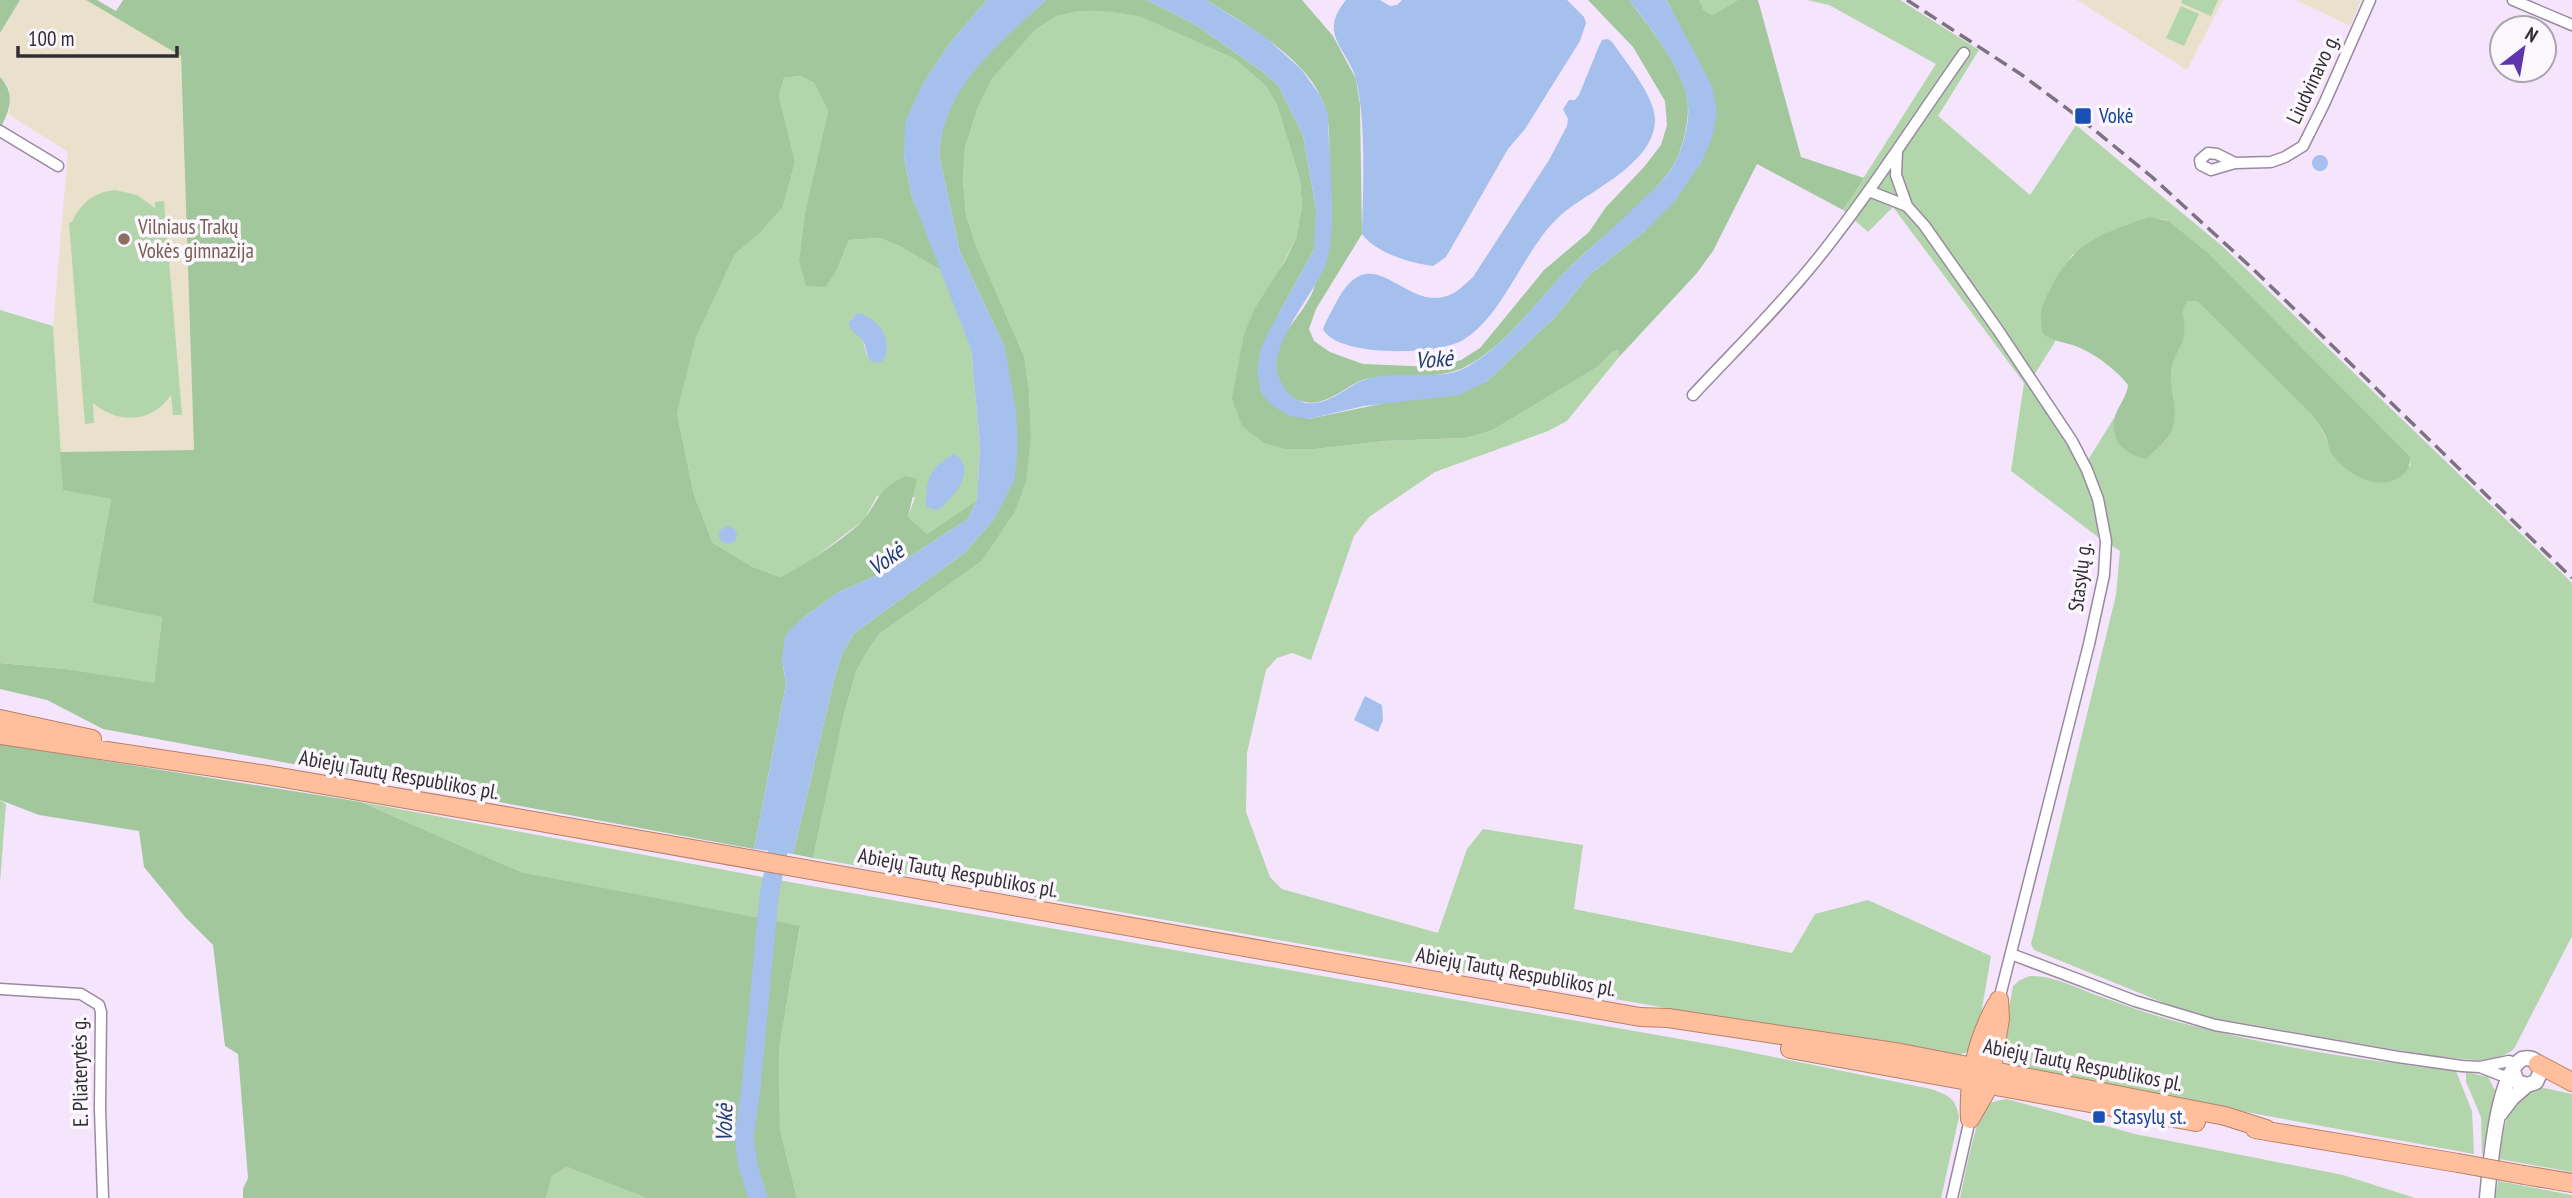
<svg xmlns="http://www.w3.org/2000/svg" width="2572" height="1198" font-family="'PT Sans Narrow',sans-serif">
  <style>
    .education { fill: #eae1cc }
    .green { fill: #b2d5ac; fill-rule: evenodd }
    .forest { fill: #a3c79d }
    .water { fill: #a5c0ed }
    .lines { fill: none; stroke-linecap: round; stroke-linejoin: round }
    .river { stroke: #a5c0ed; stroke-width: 19 }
    .minor-casing { stroke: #998aa0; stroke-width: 13 }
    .secondary-casing { stroke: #998aa0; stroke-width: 17 }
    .trunk-casing { stroke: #b88069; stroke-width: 20 }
    .minor { stroke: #fff; stroke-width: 10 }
    .secondary { stroke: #fff; stroke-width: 14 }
    .trunk { stroke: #ffbe9c; stroke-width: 18 }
    .rail { stroke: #7c7280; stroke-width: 3.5; stroke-dasharray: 14 7; stroke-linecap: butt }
    .trunk-bridge-casing { stroke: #b88069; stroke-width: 20; stroke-linecap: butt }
    .trunk-bridge { stroke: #ffbe9c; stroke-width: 18 }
    .transit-dot { fill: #1a4fb4; stroke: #fbf7fc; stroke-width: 2.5 }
    .education-dot { fill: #8d6e63; stroke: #fbf7fc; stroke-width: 2.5 }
    .labels { text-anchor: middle; stroke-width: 7; stroke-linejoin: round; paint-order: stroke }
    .street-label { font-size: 21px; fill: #332d36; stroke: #fbf7fc }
    .transit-label { font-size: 21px; fill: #164399; stroke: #fbf7fc; text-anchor: start }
    .education-label { font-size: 21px; fill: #785e54; stroke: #fbf7fc; text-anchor: start }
    .water-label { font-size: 23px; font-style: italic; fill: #1e3e74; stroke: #fbf7fc }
  </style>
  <rect width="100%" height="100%" fill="#f5e5fc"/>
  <path class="education" d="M20,0H86L181,55L194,450L60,452L53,326L68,152L8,114L10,110L9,87L0,77V33Z
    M2077,0H2223L2187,70Z
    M2296,0H2361L2350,26Z"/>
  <path class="green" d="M1699,0H1738L1712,15L1704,10Z
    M1807,0H1900L1979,50L1938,116L2030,195L2076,125L2222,246L2572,583V936L2517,1043L2513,1050L2499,1058L2488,1061L2465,1059L2432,1056L2218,1019L2174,1007L2034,950L2031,944L2116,595L2120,551L2098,537L2011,471L2024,383L1893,207L1868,232L1843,210L1936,64L1829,5ZM2162,219L2169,221L2207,252L2411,457L2410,466L2330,450L2324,434L2313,416L2197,301H2187L2181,312C2190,344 2173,347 2171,375C2170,393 2175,412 2171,430C2169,441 2155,451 2147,459L2114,433V418L2088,460L2034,375L2055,342L2048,292L2072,255Z
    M2182,0H2218L2211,16L2181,3Z
    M2181,6L2199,14L2184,46L2166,38Z
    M1079,11L1112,12L1143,17L1235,59L1266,86L1277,105L1300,180L1302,206L1296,239L1272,284L1315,449L1385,441L1465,438L1491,431L1599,366L1612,352L1619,350V357L1567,421L1548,431L1435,472L1369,517L1354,536L1311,660L1292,653L1277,658L1266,670L1247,753L1246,812L1270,877L1282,889L1438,933L1467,849L1483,829L1583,845L1574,909L1792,953L1815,914L1868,900L1991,956L1977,1038C1972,1050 1968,1053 1955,1056L1751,1023L813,858L844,714L856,672L865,655L879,634L982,561L1015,512L1031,436L1029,390L1024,356L976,246L966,215L963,181L965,148L977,110L992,79L1035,30L1057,16Z
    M800,76L814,83L828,111L805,212L799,260L838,267L849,240L880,238L901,247L942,271L971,349L980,445L977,500L927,534L908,517L915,497L877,496L864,520L798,570L780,577L753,567L713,543L694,495L677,413L696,338L735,254L761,232L783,207L795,162L779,95L784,78ZM857,313L880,328L887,346L867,356L863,341L849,322Z
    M115,190L137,195L155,208V202L164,201L182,415H173L171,395C151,424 118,424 93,403L94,423L85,424L69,223L72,222C81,203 94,192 115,190Z
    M0,310L53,326L63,489L111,499L92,603L162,616L154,684L66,669L0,663Z
    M0,800L6,804L0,883Z
    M361,802L806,885L1725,1047L1931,1089C1948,1095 1956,1098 1959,1117L1941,1198H797L780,1130L779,1050L800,927L521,872Z
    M2030,976C2052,975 2075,987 2096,995C2130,1007 2163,1019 2198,1027C2280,1048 2371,1061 2456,1071L2472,1111L2474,1154L2017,1070L2004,1058L2002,1044L2013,986L2020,980Z
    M2466,1072L2488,1077L2495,1090L2482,1156L2481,1117L2466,1082Z
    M2544,1088L2572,1094V1172L2499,1159C2505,1127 2505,1093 2544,1088Z
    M2007,1099L2135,1134L2343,1175L2415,1198H1960C1965,1177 1974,1121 1986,1107C1991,1101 2000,1100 2007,1099Z
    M567,1167L646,1198H546L552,1176Z
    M2498,1181L2572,1195V1198H2495Z"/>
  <path class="forest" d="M0,0H20L0,33Z
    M86,0H97L116,11L123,0H987L950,43L922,85L904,157L912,197L942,271L901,247L880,238L849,240L838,267L826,287L806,286L799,260L805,212L828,111L814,83L800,76L784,78L779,95L795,162L783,207L761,232L735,254L696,338L677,413L694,495L713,543L753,567L780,577C798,570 853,533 865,518C882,495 877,490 906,476L917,479L908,517L927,534L977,500L968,519L891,569L837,593L799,621L782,659L786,684L754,849L103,729L47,700L0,689V663L66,669L154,683L162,617L92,603L111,499L63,490L60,452L194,450L181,56Z
    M1046,0H1147L1196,25L1263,72L1278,85L1303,135L1316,209L1317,232L1314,250L1270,329L1261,349L1257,371L1308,419L1486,382L1555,317L1589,275L1644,232L1701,163L1670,6L1666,0H1699L1704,10L1712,15L1738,0H1758L1801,157L1864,178L1843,210L1757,164L1713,251L1697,273L1619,357V350L1612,352L1599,366L1491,431L1465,438L1385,441L1315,449H1286L1264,443L1242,426L1232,399L1244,334L1255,308L1285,261L1296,239L1302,206L1300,180L1277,105L1266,86L1235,59L1142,17L1112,12L1079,11L1057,16L1035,30L992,79L977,110L965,148L963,181L966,215L976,246L1024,356L1029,390L1031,436L1026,481L1015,512L982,561L879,634L865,655L856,672L844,714L813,858L793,854L834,680L841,656L853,634L964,553L995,518L1005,348L960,252L939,155C943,85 998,44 1046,0Z
    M1206,0H1302L1333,36L1356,79L1360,104L1362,234L1316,309L1309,329L1314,341L1330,352L1363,364L1436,367L1461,360L1480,348L1544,270L1589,232L1606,207L1644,167L1661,145L1667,125L1665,101L1633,47L1588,0H1629C1649,27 1688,73 1688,108C1688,128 1681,156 1669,172C1641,209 1600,237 1567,270C1538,300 1503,349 1465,367C1442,378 1413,376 1388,377C1380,378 1372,377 1365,379C1341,388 1320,414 1293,397C1279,388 1273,367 1277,351C1283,330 1307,309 1314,288C1318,274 1317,257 1319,243C1323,202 1339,135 1321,97C1301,55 1245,24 1206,0Z
    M0,77C16,94 10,110 0,129Z
    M2149,217L2169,221L2207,252L2411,457C2409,470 2404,477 2391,481C2369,488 2342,470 2330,451C2328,446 2327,440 2325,435C2322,429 2317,423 2313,416L2197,301H2187L2182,312C2191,346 2173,347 2171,375C2170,392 2179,413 2172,430C2167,442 2156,450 2147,459C2126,456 2108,439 2115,416C2119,405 2127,396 2128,385C2115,368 2089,349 2069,344C2058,341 2053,341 2043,334C2038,316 2042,304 2051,287C2076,240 2102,234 2149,217Z
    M0,744L361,802L521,872L800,926L779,1050L780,1130L797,1198H646L567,1167L552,1176L546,1198H243V1189L248,1178L238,1054L225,1046L213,945L185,917L144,867L139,831L39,815L0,800Z"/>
  <path class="water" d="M987,0H1046C999,44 943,86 939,155L960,252L1005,348L1016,411L1018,450L1014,481L995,518L964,553L853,634L841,656L834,680L793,854L754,849L786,684L782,659L785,636L799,621L837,593L891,569L968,519L977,500L980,445L971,349L912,197L904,157L905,122L922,85L950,43Z
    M1147,0H1206L1264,36L1301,69L1320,95L1328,114C1328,153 1339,233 1325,266C1313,295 1268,346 1278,375C1282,388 1293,401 1307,403C1331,406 1349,383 1370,378C1403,369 1439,383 1469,366C1508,343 1536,302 1567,270C1591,247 1617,225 1641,201C1651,192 1662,182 1670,171C1681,155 1690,125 1688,105C1685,71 1650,27 1629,0H1666L1670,6L1713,88L1717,114L1712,138L1701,163L1674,202L1644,232L1589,275L1555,317L1486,382L1459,395L1364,406L1308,419L1290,416L1273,406L1261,393L1257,371L1261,349L1270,329L1314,250L1316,209L1303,135L1278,85L1263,72L1196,25Z
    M1346,0H1380L1390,6L1397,5L1402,0H1567L1584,17L1586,23L1580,41L1525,129L1508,149L1446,257L1433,266C1410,263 1376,253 1362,234C1363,191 1366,125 1357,83C1350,49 1316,36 1346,0Z
    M1608,39L1612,42C1625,61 1655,96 1655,120C1654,165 1588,191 1561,215C1524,247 1505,315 1463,340C1439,355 1337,358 1323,329C1327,318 1333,309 1338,299C1373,237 1403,310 1447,296C1457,293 1465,284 1473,277L1549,160L1567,126L1568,119L1563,109L1569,100H1575L1579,95L1599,46L1602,40Z
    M2312 163a8 8 0 1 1 16 0a8 8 0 1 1-16 0Z
    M857,313C880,318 895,342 882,362L873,363C865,357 868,350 863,341C857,333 850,333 849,322Z
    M954,454C979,469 953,498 938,510L926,507C926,480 929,467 954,454Z
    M719 535a9 9 0 1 1 18 0a9 9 0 1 1-18 0Z
    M1365,696L1382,705L1383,720L1378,732L1354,720Z"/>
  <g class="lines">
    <path class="river" d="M758,1198L748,1166L744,1137L751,1088L769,896L783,826"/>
    <defs>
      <path id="minor" d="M2513,0L2572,25
        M0,131L58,166
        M1897,151L1896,175L1907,206
        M2235,163L2217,154L2208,153L2200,160L2201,165L2211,170L2235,163L2271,162L2285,157L2303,146L2324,104L2370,0
        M1869,191L1907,206L1924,225L1998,330L2072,441L2087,470L2098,499L2106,541L2104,575L2089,644L1999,1000
        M1693,395C1735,350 1780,306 1819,257C1871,192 1916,121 1964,53
        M2011,954L2135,1001L2215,1025L2398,1057L2462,1066L2480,1067L2509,1061L2516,1063
        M0,989L81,994L99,1005L101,1012L100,1109L103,1198
        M2480,1067L2513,1080
        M1952,1198L1970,1119"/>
      <path id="secondary" d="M2500,1114L2512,1098L2527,1085
        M2487,1198C2490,1167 2497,1075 2522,1059C2533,1056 2540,1062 2540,1073L2536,1082L2527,1085L2517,1082L2513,1071"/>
      <path id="trunk" d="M0,719L92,739
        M0,735L267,775L523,819L1640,1017L1668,1018L1901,1053L2225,1116L2266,1129
        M1790,1049L2196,1122
        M2538,1064L2572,1082
        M1970,1119L1989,1086L2000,1019L1999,1000
        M1970,1119C1968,1079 1977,1040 1996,1005
        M2255,1129L2458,1163
        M2524,1175L2572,1183"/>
    </defs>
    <use href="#minor" class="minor-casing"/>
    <use href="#secondary" class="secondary-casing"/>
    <use href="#trunk" class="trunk-casing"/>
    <use href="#minor" class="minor"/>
    <use href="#secondary" class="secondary"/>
    <use href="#trunk" class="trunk"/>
    <path class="rail" d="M1907,0L2022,75L2081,119L2152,177L2254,270L2572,578"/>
    <defs>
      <path id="trunk-bridge" d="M2458,1163L2524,1175"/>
    </defs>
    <use href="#trunk-bridge" class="trunk-bridge-casing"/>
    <use href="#trunk-bridge" class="trunk-bridge"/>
  </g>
  <g class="transit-dot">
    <rect x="2074" y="107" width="18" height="18" rx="3.5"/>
    <rect x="2092" y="1110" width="14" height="14" rx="3.5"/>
  </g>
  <circle class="education-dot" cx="124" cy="239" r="7"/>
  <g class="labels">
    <g class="street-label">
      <text transform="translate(2313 79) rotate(-65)" y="7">Liudvinavo g.</text>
      <text transform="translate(2080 577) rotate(-83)" y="7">Stasylų g.</text>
      <text transform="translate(399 775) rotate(10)" y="7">Abiejų Tautų Respublikos pl.</text>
      <text transform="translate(958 873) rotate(10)" y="7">Abiejų Tautų Respublikos pl.</text>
      <text transform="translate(1516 972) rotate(10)" y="7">Abiejų Tautų Respublikos pl.</text>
      <text transform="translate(2083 1065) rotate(11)" y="7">Abiejų Tautų Respublikos pl.</text>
      <text transform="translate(80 1072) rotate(-91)" y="7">E. Pliaterytės g.</text>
    </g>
    <g class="transit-label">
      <text x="2099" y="123">Vokė</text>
      <text x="2113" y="1124">Stasylų st.</text>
    </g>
    <g class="education-label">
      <text x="138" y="234">Vilniaus Trakų<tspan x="138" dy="24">Vokės gimnazija</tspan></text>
    </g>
    <g class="water-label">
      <text transform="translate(1434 359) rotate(-4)" y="8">Vokė</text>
      <text transform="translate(886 559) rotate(-36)" y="8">Vokė</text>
      <text transform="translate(724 1123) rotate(-89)" y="8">Vokė</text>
    </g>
  </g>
  <g transform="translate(2523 49) rotate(31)"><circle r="33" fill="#fbf7fc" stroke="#aba6ad" stroke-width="2"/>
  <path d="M0-5L12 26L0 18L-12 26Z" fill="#5f35ad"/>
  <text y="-10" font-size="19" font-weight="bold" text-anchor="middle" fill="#332d36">N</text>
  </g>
  <path d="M18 46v10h159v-10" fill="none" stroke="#332d36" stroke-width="3.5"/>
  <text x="28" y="46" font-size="21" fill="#332d36" stroke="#fbf7fc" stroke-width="5" paint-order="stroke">100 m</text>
</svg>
